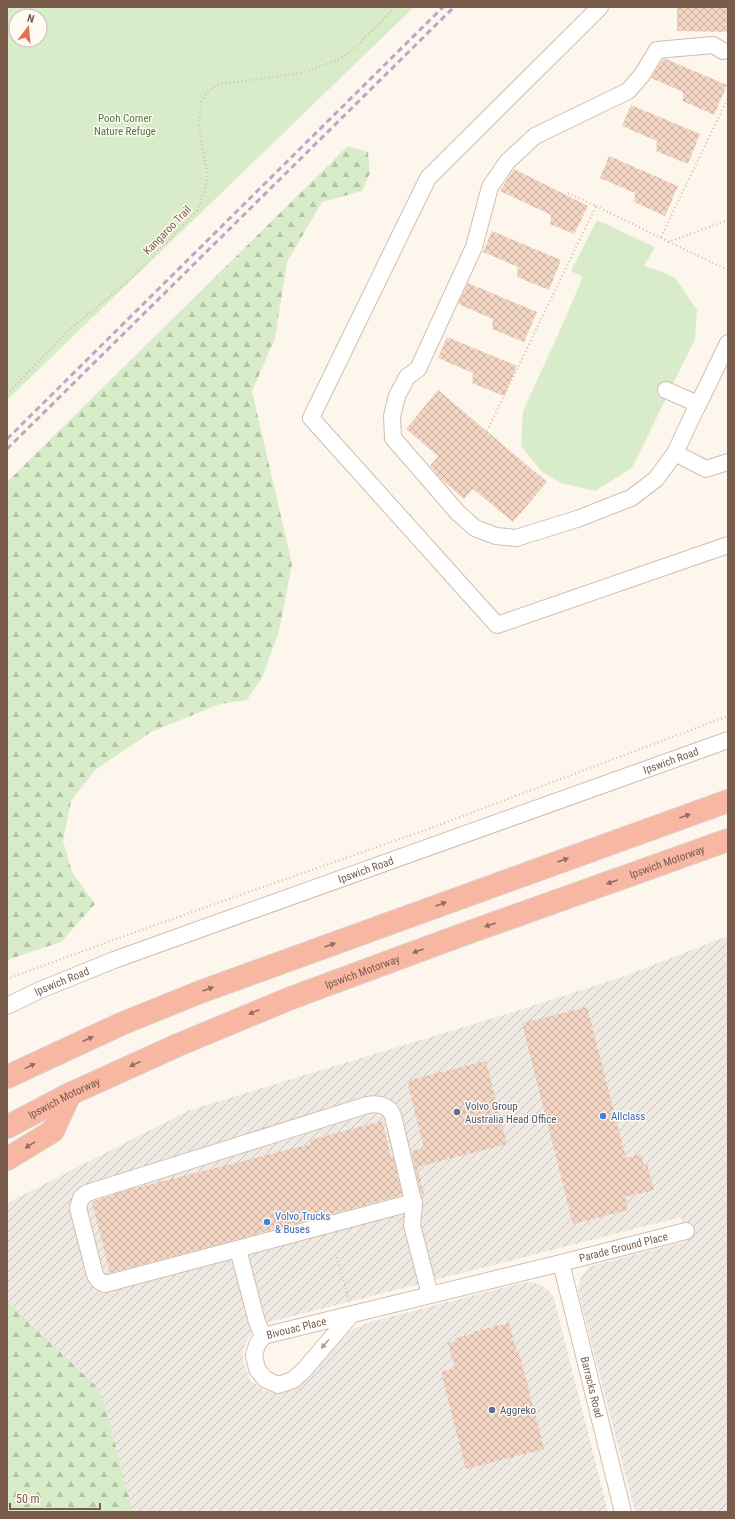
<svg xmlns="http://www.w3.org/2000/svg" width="735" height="1519" font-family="'Roboto Condensed',sans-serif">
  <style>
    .industrial { fill: url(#industrial-furrows) }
    .forest { fill: url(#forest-firs) }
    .park { fill: #d8ecc9; fill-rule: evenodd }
    .building { fill: url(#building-cross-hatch) }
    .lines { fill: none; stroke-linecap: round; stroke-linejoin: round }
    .minor-casing { stroke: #d1beb0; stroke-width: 18 }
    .highway-casing { stroke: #dad1cd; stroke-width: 24 }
    .path { stroke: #d9b8a5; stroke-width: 2; stroke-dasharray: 1 3; stroke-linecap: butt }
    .minor { stroke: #fff; stroke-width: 16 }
    .highway { stroke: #f7b7a3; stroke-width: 22 }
    .rail { stroke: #b9a8c9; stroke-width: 3; stroke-dasharray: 6 4; stroke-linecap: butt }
    .oneway { fill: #936e5e }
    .oneway2 { fill: #af9d94 }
    .service-dot { fill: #5c6f8a; stroke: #fffaf3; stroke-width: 1.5 }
    .shop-dot { fill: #3f7fe0; stroke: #fffaf3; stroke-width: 1.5 }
    .labels { text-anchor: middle; stroke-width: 3; stroke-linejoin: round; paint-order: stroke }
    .park-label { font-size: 11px; fill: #537a41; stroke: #fffaf3 }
    .street-label { font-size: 11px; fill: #7a5c4d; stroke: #fffaf3 }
    .service-label { font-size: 11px; fill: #4e5e75; stroke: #fffaf3; text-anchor: start }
    .shop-label { font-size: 11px; fill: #366cbe; stroke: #fffaf3; text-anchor: start }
  </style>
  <defs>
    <pattern id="industrial-furrows" width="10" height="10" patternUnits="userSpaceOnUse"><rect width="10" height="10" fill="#efe9e4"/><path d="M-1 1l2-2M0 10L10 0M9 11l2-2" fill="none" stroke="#c7c0bb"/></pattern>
    <pattern id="forest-firs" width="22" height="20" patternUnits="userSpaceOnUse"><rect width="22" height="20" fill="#d8ecc9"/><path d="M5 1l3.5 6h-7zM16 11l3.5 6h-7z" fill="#b4c2a5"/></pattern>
    <pattern id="building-cross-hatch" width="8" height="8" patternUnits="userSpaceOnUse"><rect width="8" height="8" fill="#f3d5c3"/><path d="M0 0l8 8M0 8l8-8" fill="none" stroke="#cab0a1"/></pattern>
  </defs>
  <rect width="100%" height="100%" fill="#fdf6ec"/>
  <path class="industrial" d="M728,936V1512H635L578,1291L579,1284L582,1275L589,1267L595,1265L687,1241L681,1217L266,1323L251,1334L243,1349L244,1365L251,1381L264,1390L274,1393L284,1392L295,1389L302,1384L328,1350L341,1336L357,1327L370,1322L522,1283L532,1282L541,1285L548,1290L554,1299L608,1512H133L106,1408L99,1389L7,1301V1203L190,1110L510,1013L622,977Z"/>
  <path class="forest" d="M348,146L368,152L370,173L362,191L322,202L287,262L275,338L252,391L292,564L279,631L262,678L247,700L220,704L151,732L95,770L71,801L63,841L72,872L95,904L61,942L7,960V482Z
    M7,1301L99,1389L106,1408L133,1512H7Z"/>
  <path class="park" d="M7,7H414L7,400ZM16,16H40V40H16Z
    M597,220L655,247L644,266L660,271L675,278L697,310L695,339L632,468L595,491L561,483L542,472L521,446L523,411L557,337L583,277L571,271Z"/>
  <path class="building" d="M677,7H728V32L677,31Z
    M663,59H666L727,85L714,115L683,101V92L651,78Z
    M631,105L700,134L688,164L656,151L657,141L622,126Z
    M609,156L678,186L665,216L634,202L635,193L600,178Z
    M514,169L588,206L574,234L550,224L551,215L500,191Z
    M492,231L561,260L549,290L517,277L518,267L483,252Z
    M468,283L537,312L524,342L492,329L493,319L458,304Z
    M447,337L517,366L504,396L472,383L473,373L438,358Z
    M438,390L547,482L513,522L473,489L464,499L441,479L430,466L438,456L406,429Z
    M587,1007L626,1158L641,1154L644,1165L647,1164L654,1190L625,1197L628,1210L573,1224L522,1023Z
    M486,1061L507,1144L417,1167L424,1194H421L411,1151L424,1148L407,1081Z
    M382,1121L391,1157L393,1156L402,1195L110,1273L92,1202L124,1191L311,1144L310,1140Z
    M509,1323L517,1353L519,1352L544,1449L466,1469L441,1372L455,1368L448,1343L456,1341L455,1338L473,1334V1332Z"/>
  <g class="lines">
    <defs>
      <g id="minor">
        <path d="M600,7L428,178L311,418L497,625L728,545"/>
        <path d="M666,390L698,404L675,453L656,479L631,498L577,519L516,538L496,536L475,528L458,513L393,438L392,416L397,396L407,377L418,369L474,247L490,187L507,162L535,136L628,91L642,75L657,50L713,45L723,51"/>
        <path d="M697,407L728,343"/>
        <path d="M675,453L706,469L728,462"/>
        <path id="s1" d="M7,1006L40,990L114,960L728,740"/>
        <path d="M414,1202L105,1284L99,1281L95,1275L78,1208L81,1198L87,1193L367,1105C378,1103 389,1105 393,1116L414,1205L412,1225L430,1295"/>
        <path d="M238,1249L257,1322L263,1336"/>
        <path id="s2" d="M561,1263L623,1512"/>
        <path id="s3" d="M351,1315L304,1370L293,1380L278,1385L265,1379L257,1369L254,1355L257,1345L263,1336L561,1263L686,1231"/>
      </g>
      <g id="highway">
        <path d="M7,1077L121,1024L200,992L728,801"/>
        <path id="s4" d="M7,1127L70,1094L178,1045L291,998L467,933L728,840"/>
        <path d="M7,1159L53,1131L70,1094"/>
      </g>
    </defs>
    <use href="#minor" class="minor-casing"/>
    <use href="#highway" class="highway-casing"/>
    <path class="path" d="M596,206L669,242L728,220
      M661,237L728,98
      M669,242L728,270
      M7,394L69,330L131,279L197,211L205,190L208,173L202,148L199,122L201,102L208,91L220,84L302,73L338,60L354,49L395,7
      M487,431L596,206L568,193
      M7,979L138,931L431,828L728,716
      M337,1257L348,1297"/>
    <use href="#minor" class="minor"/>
    <use href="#highway" class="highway"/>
    <path class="rail" d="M7,439L443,7
      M7,449L454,7"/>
  </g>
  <defs><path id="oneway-solid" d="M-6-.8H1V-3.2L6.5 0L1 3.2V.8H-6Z"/></defs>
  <g class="oneway">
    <use href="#oneway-solid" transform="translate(685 816) rotate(-20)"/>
    <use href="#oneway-solid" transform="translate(563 860) rotate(-20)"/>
    <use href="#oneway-solid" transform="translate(612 882) rotate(160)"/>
    <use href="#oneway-solid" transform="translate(441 904) rotate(-20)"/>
    <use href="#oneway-solid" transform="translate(490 925) rotate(161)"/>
    <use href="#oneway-solid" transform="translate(330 945) rotate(-20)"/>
    <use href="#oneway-solid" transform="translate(418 951) rotate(160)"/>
    <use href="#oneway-solid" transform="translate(208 989) rotate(-20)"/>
    <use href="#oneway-solid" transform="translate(254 1012) rotate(158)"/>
    <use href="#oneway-solid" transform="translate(88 1039) rotate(-25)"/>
    <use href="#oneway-solid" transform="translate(135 1064) rotate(155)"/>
    <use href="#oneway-solid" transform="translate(30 1066) rotate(-26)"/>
    <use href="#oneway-solid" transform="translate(30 1145) rotate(148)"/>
  </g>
  <use class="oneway2" href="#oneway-solid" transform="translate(325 1344) rotate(131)"/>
  <g class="service-dot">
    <circle cx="457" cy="1112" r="4"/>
    <circle cx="492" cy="1410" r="4"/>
  </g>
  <g class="shop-dot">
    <circle cx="603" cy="1116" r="4"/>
    <circle cx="267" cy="1222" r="4"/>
  </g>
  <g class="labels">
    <g class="park-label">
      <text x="125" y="122">Pooh Corner<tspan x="125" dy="13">Nature Refuge</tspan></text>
    </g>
    <g class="street-label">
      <text transform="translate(167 230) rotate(-46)" y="4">Kangaroo Trail</text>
      <text dy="4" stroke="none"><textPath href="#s1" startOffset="708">Ipswich Road</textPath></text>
      <text dy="4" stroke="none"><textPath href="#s4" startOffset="712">Ipswich Motorway</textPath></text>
      <text dy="4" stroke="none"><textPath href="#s1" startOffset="384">Ipswich Road</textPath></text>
      <text dy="4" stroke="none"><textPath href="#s4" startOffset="388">Ipswich Motorway</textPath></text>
      <text dy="4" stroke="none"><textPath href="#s1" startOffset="60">Ipswich Road</textPath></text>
      <text dy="4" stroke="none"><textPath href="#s4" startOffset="64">Ipswich Motorway</textPath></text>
      <text dy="4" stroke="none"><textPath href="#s3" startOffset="537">Parade Ground Place</textPath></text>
      <text dy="4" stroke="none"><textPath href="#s3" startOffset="200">Bivouac Place</textPath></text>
      <text dy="4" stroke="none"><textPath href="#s2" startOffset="128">Barracks Road</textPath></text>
    </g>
    <g class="service-label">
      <text x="465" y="1110">Volvo Group<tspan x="465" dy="13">Australia Head Office</tspan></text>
      <text x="500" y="1414">Aggreko</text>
    </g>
    <g class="shop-label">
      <text x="611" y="1120">Allclass</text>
      <text x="275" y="1220">Volvo Trucks<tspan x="275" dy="13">&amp; Buses</tspan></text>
    </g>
  </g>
  <rect width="735" height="1519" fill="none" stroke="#7a5c4d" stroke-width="16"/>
  <g transform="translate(28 28) rotate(16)"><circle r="19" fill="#fffaf3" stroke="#cabbb1"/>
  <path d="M0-3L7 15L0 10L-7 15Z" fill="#e76f51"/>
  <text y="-6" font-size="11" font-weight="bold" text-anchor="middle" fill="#7a5c4d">N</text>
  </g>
  <path d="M10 1503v6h90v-6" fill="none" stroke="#7a5c4d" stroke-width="2"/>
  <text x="16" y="1503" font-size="12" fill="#7a5c4d" stroke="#fffaf3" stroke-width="3" paint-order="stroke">50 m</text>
</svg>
